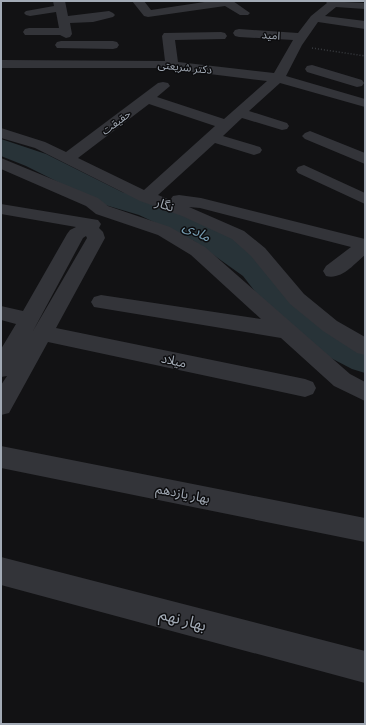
<svg xmlns="http://www.w3.org/2000/svg" width="366" height="725" font-family="'Archivo Narrow','Noto Sans Arabic',sans-serif">
  <style>
    .lines { fill: none; stroke-linecap: round; stroke-linejoin: round }
    .river { fill: #283338; fill-rule: evenodd }
    .path { stroke: #393c40; stroke-width: 1.5; stroke-dasharray: 1 2; stroke-linecap: butt }
    .minor { fill: #333439; fill-rule: evenodd }
    .labels { text-anchor: middle; stroke-width: 3; stroke-linejoin: round; paint-order: stroke }
    .far-street-label { font-size: 11px; fill: #a2aab5; stroke: #0d0d0f }
    .street-label { font-size: 13px; fill: #a2aab5; stroke: #0d0d0f }
    .water-label { font-size: 14px; font-style: italic; fill: #779eb3; stroke: #0d0d0f }
    .near-street-label { font-size: 16px; fill: #a2aab5; stroke: #0d0d0f }
  </style>
  <rect width="100%" height="100%" fill="#121214"/>
  <g class="lines">
    <path class="river" d="M1,139L46,154L122,192L161,203L216,227L267,260L304,303L332,327L365,343V373L352,369L306,345L278,321L243,276L194,241L139,215L102,204L26,166L1,156Z"/>
    <path class="path" d="M312,48L365,56"/>
    <path class="minor" d="M53,1H65L68,16L109,11L113,13L115,15L113,17L93,22L70,23L72,34L70,37L66,38L60,35H25L23,32L25,29L29,28H59L56,12L30,16L26,15L24,13L26,11L54,6Z
      M132,1H144L151,10L211,1H233L250,13L248,15H240L225,6L148,17L144,16Z
      M325,1L365,3V9L336,7L325,16L365,21V29L318,22L302,45L286,76L365,99V107L280,83L249,111L287,123L289,126L287,129L282,130L242,118L223,136L260,147L262,150L260,153L254,155L215,143L158,195L170,200L173,196L179,195L201,198L365,239V255C354,264 342,280 326,276L323,271L326,266L351,247L200,208L189,207L244,231L265,248L304,294L337,321L365,337V355L357,353L323,331L290,304L251,256L232,239L182,216L140,201L35,148L1,138V128L45,142L66,152L158,83L163,82L168,83L170,86L157,97L224,119L267,81L161,68H1V60L165,61L162,36L164,33L221,32L225,33L227,36L225,39L175,40L178,62L274,73L293,40L239,37L235,36L233,33L235,30L239,29L298,33L311,16L327,3ZM149,104L215,126L144,190L78,158Z
      M61,41H113L117,42L119,45L117,48L113,49L57,48L55,45L57,42Z
      M312,65L362,80L364,83L362,86L357,87L307,72L305,69L307,66Z
      M310,131L365,153V164L305,139L302,136L305,133Z
      M1,158L98,198L108,206L170,227L205,247L350,374L365,382V401L334,386L281,338L94,307L91,302L94,297L101,295L261,319L191,255L158,235L96,214L86,206L1,169Z
      M304,165L365,193V204L298,173L296,170L298,167Z
      M1,204L92,219L98,220L101,224L99,228L103,232L105,238L56,328L305,379L313,382L316,388L313,394L305,397L48,342L9,413L1,415V385L7,376L1,377V349L16,324L1,320V306L23,311L67,234L70,230L76,227L1,214ZM86,236L87,238L33,331L83,238Z
      M1,446L365,518V542L1,468Z
      M1,557L365,651V683L1,585Z"/>
  </g>
  <g class="labels">
    <g class="far-street-label">
      <text transform="translate(271 35) rotate(4)" y="4">امید</text>
      <text transform="translate(185 67) rotate(6)" y="4">دکتر شریعتی</text>
      <text transform="translate(116 122) rotate(-37)" y="4">حقیقت</text>
    </g>
    <g class="street-label">
      <text transform="translate(165 204) rotate(20)" y="5">نگار</text>
      <text transform="translate(174 360) rotate(12)" y="5">میلاد</text>
      <text transform="translate(183 493) rotate(11)" y="5">بهار یازدهم</text>
    </g>
    <g class="water-label">
      <text transform="translate(197 231) rotate(27)" y="5">مادی</text>
    </g>
    <g class="near-street-label">
      <text transform="translate(183 619) rotate(15)" y="6">بهار نهم</text>
    </g>
  </g>
  <rect width="366" height="725" fill="none" stroke="#a2aab5" stroke-width="4"/>
</svg>
